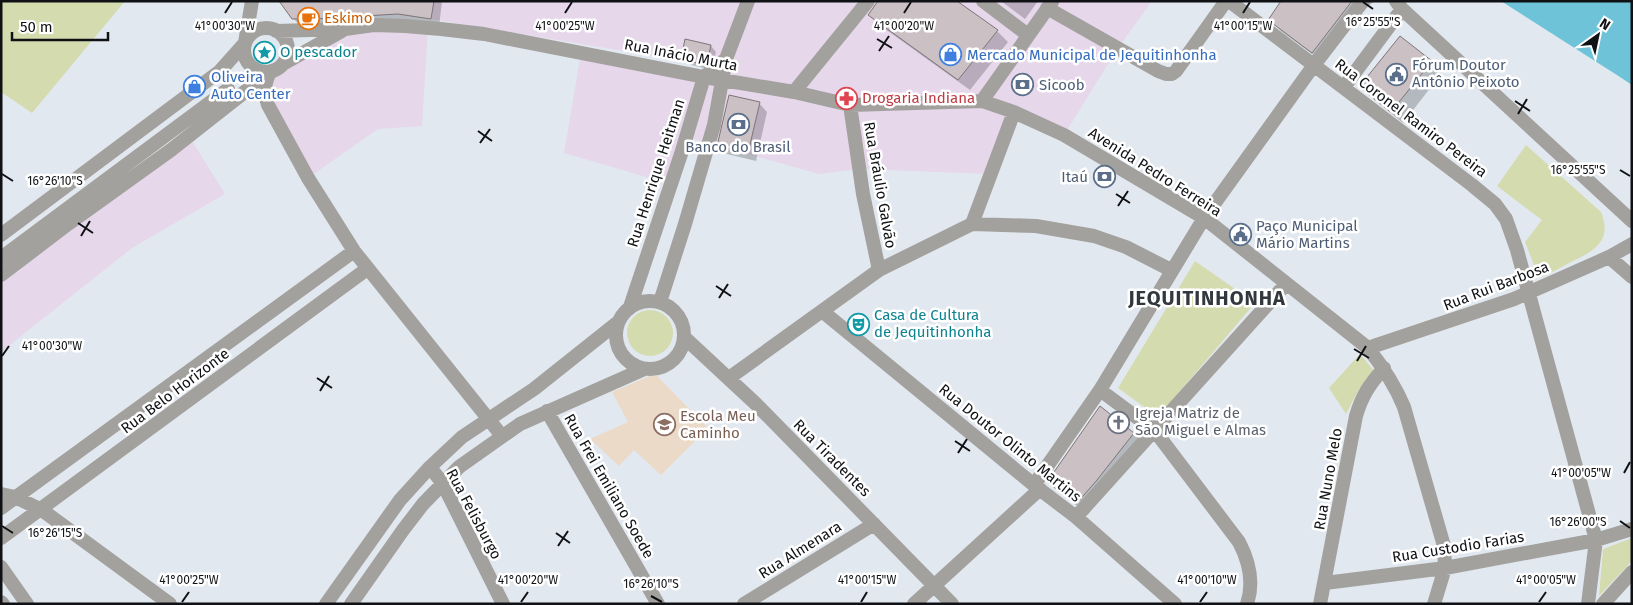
<svg xmlns="http://www.w3.org/2000/svg" width="1633" height="605" font-family="'Fira Sans',sans-serif">
  <style>
    .commercial { fill: #e6d7eb }
    .education { fill: #ecdac9 }
    .green { fill: #d4dcaf }
    .water { fill: #6fc3d9 }
    .shadow { fill: #0003 }
    .building { fill: #cbc1c4; stroke: #7e7578 }
    .lines { fill: none; stroke-linecap: round; stroke-linejoin: round }
    .minor { stroke: #a3a19e; stroke-width: 14 }
    .ticks { fill: none; stroke: #0f1114; stroke-width: 2 }
    .labels { text-anchor: middle; stroke-width: 5; stroke-linejoin: round; paint-order: stroke }
    .food-label { font-size: 15px; fill: #c56008; stroke: #fff; text-anchor: start }
    .culture-label { font-size: 15px; fill: #0d838f; stroke: #fff; text-anchor: start }
    .street-label { font-size: 15px; fill: #0f1114; stroke: #fff }
    .shop-label { font-size: 15px; fill: #366cbe; stroke: #fff; text-anchor: start }
    .service-label { font-size: 15px; fill: #4e5e75; stroke: #fff; text-anchor: start }
    .health-label { font-size: 15px; fill: #be3a42; stroke: #fff; text-anchor: start }
    .worship-label { font-size: 15px; fill: #5b616d; stroke: #fff; text-anchor: start }
    .education-label { font-size: 15px; fill: #785e54; stroke: #fff; text-anchor: start }
    .district-label { font-size: 20px; font-weight: bold; letter-spacing: 1px; fill: #33383e; stroke: #fff }
    .ticks-label { font-size: 12px; text-anchor: middle; fill: #0f1114; stroke: #fff; stroke-width: 5; stroke-linejoin: round; paint-order: stroke }
  </style>
  <rect width="100%" height="100%" fill="#e2e8ef"/>
  <path class="commercial" d="M280,1H1152L1118,48L1064,135L1014,112L990,174L859,169L819,174L687,137L667,183L564,153L581,53L704,77L707,65L431,19L392,14L363,18L292,19Z
    M428,28L422,126L378,129L308,178L268,105L270,72L345,29Z
    M189,136L225,194L132,248L1,352V275Z"/>
  <path class="education" d="M655,374L708,428L661,475L634,450L619,466L590,439L628,422L612,392Z"/>
  <path class="green" d="M1,1H125L32,113L1,92Z
    M1526,145L1601,212C1613,241 1594,251 1571,262C1561,268 1550,273 1539,278L1525,242L1542,220L1497,186Z
    M1195,261L1255,303L1158,417L1118,388Z
    M627 333a23 23 0 1 1 46 0a23 23 0 1 1-46 0Z
    M1360,354L1375,372L1358,391L1346,414L1329,388Z
    M1632,538V561L1599,596L1603,549Z"/>
  <path class="water" d="M1501,1H1632V85L1620,77Z"/>
  <path class="shadow" d="M281,1H442L439,27H301L293,18Z
    M1001,1H1038L1025,19Z
    M1282,1H1375L1367,7L1324,63L1281,31L1270,19Z
    M870,15L997,31L1008,42L970,90L881,26Z
    M686,41L711,46L716,52L712,68L711,70L688,64L682,59Z
    M1431,62L1442,73L1403,123L1372,98L1361,87Z
    M759,103L767,112L756,161L727,154L718,145Z
    M1134,433L1145,445L1088,514L1060,493L1049,481Z"/>
  <path class="building" d="M279,1H434L431,19L398,14L363,16V18H360L292,19Z
    M878,1H957L998,30L958,80L868,15Z
    M1281,1H1352L1312,53L1268,20Z
    M1400,36L1432,61L1391,112L1359,87Z
    M685,39L711,45L707,63L705,65L681,59Z
    M729,95L760,102L748,153L717,146Z
    M1100,406L1134,433L1097,480L1076,504L1047,482Z"/>
  <g class="lines">
    <path class="minor" d="M983,1L1028,35
      M1229,1L1472,185L1495,204L1506,219L1517,250L1596,540L1588,604
      M1396,1L1402,9L1632,221
      M1047,8L1158,71L1166,74H1172L1176,71L1226,1
      M244 50a22 22 0 1 1 44 0a22 22 0 1 1-44 0Z
      M276,31L345,29L374,25L405,26L441,29L484,34L704,77L794,92L850,105L982,101L1014,112L1064,135L1204,218L1368,348C1383,367 1395,385 1404,407L1444,546L1445,568L1434,604
      M283,64L342,31
      M270,72C264,84 264,92 268,105L308,178L354,251L502,436
      M1344,87L1402,9
      M794,92L868,1
      M982,101L1052,2
      M850,105L863,194L879,270
      M972,224L1014,112
      M1,235L220,71L245,43L252,1
      M1609,257L1632,277
      M1,258L228,89
      M1,275L68,224L171,150L270,72
      M616 335a34 34 0 1 1 68 0a34 34 0 1 1-68 0Z
      M660,302L685,224L714,125L726,59L748,1
      M630,307L682,151L704,77L726,59
      M822,311L1034,485L1076,517L1175,604
      M685,338L756,404L952,604
      M1368,348L1514,299L1609,257L1632,244
      M729,378L879,270L972,224L1036,226L1094,236L1126,247L1171,270
      M1100,390L1155,431L1239,542C1249,561 1254,583 1247,604
      M547,411L658,604
      M430,467L443,484L503,604
      M1034,485L1100,390L1204,218L1314,65L1363,1
      M1,494L15,497L42,510L170,604
      M1,508L354,251
      M1076,517L1286,284
      M1,538L367,269
      M1,567L27,604
      M1325,583L1445,568L1596,540L1632,529
      M1,602L3,604
      M326,604L400,500L430,467L462,437L534,389L617,323
      M351,604L403,530L423,504L459,467L520,424L644,369
      M744,604L874,524
      M914,604L1040,489
      M1320,604L1356,416C1362,395 1370,384 1384,368
      M1603,604L1632,572"/>
  </g>
  <path class="ticks" d="M1363,2L1373,9M225,13L232,2M565,13L572,2M904,13L911,2M1243,13L1250,2M877,39L892,48M879,51L889,36M1515,101L1530,111M1518,114L1527,99M478,131L492,141M480,143L490,129M1620,170L1630,176M2,174L13,181M1116,194L1130,203M1118,206L1128,191M78,223L93,233M81,236L90,221M716,286L731,296M719,298L728,284M1354,349L1369,358M2,356L9,346M1357,361L1366,346M317,378L332,388M320,391L329,376M955,441L970,451M958,453L967,439M1624,473L1630,462M1620,521L1630,528M2,526L13,533M556,533L570,543M558,546L568,531M651,596L662,602M182,602L189,592M521,602L528,592M861,602L867,592M1200,602L1207,592M1539,602L1546,592"/>
  <defs>
    <symbol id="cafe-ring" viewBox="-11 -11 22 22"><circle r="9.5" fill="#fff" stroke="#e8710a" stroke-width="1.5"/><path d="M-5.5-4.5H6V0H3Q3 3.5 0 3.5H-2.5Q-5.5 3.5-5.5 0ZM3-3.2v2h1.7v-2ZM-6 4.5H4V6H-6Z" fill="#e8710a"/></symbol>
    <symbol id="sight-ring" viewBox="-11 -11 22 22"><circle r="9.5" fill="#fff" stroke="#0f9aa8" stroke-width="1.5"/><path d="M0-6L1.8-2.2L6-1.7L2.9 1.2L3.7 5.4L0 3.3L-3.7 5.4L-2.9 1.2L-6-1.7L-1.8-2.2Z" fill="#0f9aa8"/></symbol>
    <symbol id="shop-ring" viewBox="-11 -11 22 22"><circle r="9.5" fill="#fff" stroke="#3f7fe0" stroke-width="1.5"/><path d="M-5-2.5h2.3a2.7 3.5 0 0 1 5.4 0H5L5.5 6h-11ZM-1.5-2.5h3a1.5 2.3 0 0 0-3 0Z" fill="#3f7fe0"/></symbol>
    <symbol id="civic-ring" viewBox="-11 -11 22 22"><circle r="9.5" fill="#fff" stroke="#5c6f8a" stroke-width="1.5"/><path d="M-.6-6.5H3V-4.5H.6V-3L4-1V1h2V6H-6V1h2V-1L-.6-3ZM-1.2 2.5V6h2.4V2.5Z" fill="#5c6f8a"/></symbol>
    <symbol id="bank-ring" viewBox="-11 -11 22 22"><circle r="9.5" fill="#fff" stroke="#5c6f8a" stroke-width="1.5"/><path d="M-6-4H6V4H-6ZM0-2.3a2.3 2.3 0 1 0 0 4.6a2.3 2.3 0 1 0 0-4.6Z" fill="#5c6f8a"/></symbol>
    <symbol id="pharmacy-ring" viewBox="-11 -11 22 22"><circle r="9.5" fill="#fff" stroke="#e0444e" stroke-width="1.5"/><path d="M-2-6h4v4h4v4h-4v4h-4v-4h-4v-4h4Z" fill="#e0444e"/></symbol>
    <symbol id="theatre-ring" viewBox="-11 -11 22 22"><circle r="9.5" fill="#fff" stroke="#0f9aa8" stroke-width="1.5"/><path d="M-5-5.5Q0-4 5-5.5V0Q5 5 0 6Q-5 5-5 0ZM-3.3-2.5H-1v1.5H-3.3ZM1-2.5H3.3v1.5H1ZM-2.8 1Q0 5.5 2.8 1Z" fill="#0f9aa8"/></symbol>
    <symbol id="church-ring" viewBox="-11 -11 22 22"><circle r="9.5" fill="#fff" stroke="#6b7280" stroke-width="1.5"/><path d="M-1.2-6h2.4v3.5h3.3v2.4h-3.3V6h-2.4V-.1h-3.3v-2.4h3.3Z" fill="#6b7280"/></symbol>
    <symbol id="school-ring" viewBox="-11 -11 22 22"><circle r="9.5" fill="#fff" stroke="#8d6e63" stroke-width="1.5"/><path d="M0-5L7-2L0 1L-7-2ZM-4 1L0 2.5L4 1V4Q0 6-4 4Z" fill="#8d6e63"/></symbol>
  </defs>
  <g fill-rule="evenodd">
    <use href="#cafe-ring" x="296" y="6" width="25" height="25"/>
    <use href="#sight-ring" x="252" y="40" width="25" height="25"/>
    <use href="#shop-ring" x="938" y="42" width="25" height="25"/>
    <use href="#civic-ring" x="1384" y="62" width="25" height="25"/>
    <use href="#bank-ring" x="1010" y="72" width="25" height="25"/>
    <use href="#shop-ring" x="182" y="74" width="25" height="25"/>
    <use href="#pharmacy-ring" x="834" y="86" width="25" height="25"/>
    <use href="#bank-ring" x="726" y="112" width="25" height="25"/>
    <use href="#bank-ring" x="1092" y="164" width="25" height="25"/>
    <use href="#civic-ring" x="1228" y="222" width="25" height="25"/>
    <use href="#theatre-ring" x="846" y="312" width="25" height="25"/>
    <use href="#church-ring" x="1106" y="410" width="25" height="25"/>
    <use href="#school-ring" x="652" y="412" width="25" height="25"/>
  </g>
  <g class="labels">
    <g class="food-label">
      <text x="324" y="23">Eskimo</text>
    </g>
    <g class="culture-label">
      <text x="280" y="57">O pescador</text>
      <text x="874" y="320">Casa de Cultura<tspan x="874" dy="17">de Jequitinhonha</tspan></text>
    </g>
    <g class="street-label">
      <text transform="translate(681 55) rotate(11)" y="5">Rua Inácio Murta</text>
      <text transform="translate(1411 118) rotate(37)" y="5">Rua Coronel Ramiro Pereira</text>
      <text transform="translate(1155 172) rotate(32)" y="5">Avenida Pedro Ferreira</text>
      <text transform="translate(656 173) rotate(-72)" y="5">Rua Henrique Heitman</text>
      <text transform="translate(880 185) rotate(80)" y="5">Rua Bráulio Galvão</text>
      <text transform="translate(1496 286) rotate(-21)" y="5">Rua Rui Barbosa</text>
      <text transform="translate(175 391) rotate(-37)" y="5">Rua Belo Horizonte</text>
      <text transform="translate(1010 443) rotate(39)" y="5">Rua Doutor Olinto Martins</text>
      <text transform="translate(832 458) rotate(45)" y="5">Rua Tiradentes</text>
      <text transform="translate(1328 479) rotate(-80)" y="5">Rua Nuno Melo</text>
      <text transform="translate(609 486) rotate(60)" y="5">Rua Frei Emiliano Soede</text>
      <text transform="translate(474 514) rotate(62)" y="5">Rua Felisburgo</text>
      <text transform="translate(1458 547) rotate(-9)" y="5">Rua Custodio Farias</text>
      <text transform="translate(800 550) rotate(-32)" y="5">Rua Almenara</text>
    </g>
    <g class="shop-label">
      <text x="967" y="60">Mercado Municipal de Jequitinhonha</text>
      <text x="211" y="82">Oliveira<tspan x="211" dy="17">Auto Center</tspan></text>
    </g>
    <g class="service-label">
      <text x="1412" y="70">Fórum Doutor<tspan x="1412" dy="17">Antônio Peixoto</tspan></text>
      <text x="1039" y="90">Sicoob</text>
      <text x="738" y="152" text-anchor="middle">Banco do Brasil</text>
      <text x="1088" y="182" text-anchor="end">Itaú</text>
      <text x="1256" y="231">Paço Municipal<tspan x="1256" dy="17">Mário Martins</tspan></text>
    </g>
    <g class="health-label">
      <text x="862" y="103">Drogaria Indiana</text>
    </g>
    <g class="worship-label">
      <text x="1135" y="418">Igreja Matriz de<tspan x="1135" dy="17">São Miguel e Almas</tspan></text>
    </g>
    <g class="education-label">
      <text x="680" y="421">Escola Meu<tspan x="680" dy="17">Caminho</tspan></text>
    </g>
    <g class="district-label">
      <text x="1207" y="305">JEQUITINHONHA</text>
    </g>
  </g>
  <g class="ticks-label">
    <text x="1373" y="26">16°25'55"S</text>
    <text x="225" y="30">41°00'30"W</text>
    <text x="565" y="30">41°00'25"W</text>
    <text x="904" y="30">41°00'20"W</text>
    <text x="1243" y="30">41°00'15"W</text>
    <text x="1578" y="174">16°25'55"S</text>
    <text x="55" y="185">16°26'10"S</text>
    <text x="52" y="350">41°00'30"W</text>
    <text x="1581" y="477">41°00'05"W</text>
    <text x="1578" y="526">16°26'00"S</text>
    <text x="55" y="537">16°26'15"S</text>
    <text x="189" y="584">41°00'25"W</text>
    <text x="528" y="584">41°00'20"W</text>
    <text x="867" y="584">41°00'15"W</text>
    <text x="1207" y="584">41°00'10"W</text>
    <text x="1546" y="584">41°00'05"W</text>
    <text x="651" y="588">16°26'10"S</text>
  </g>
  <rect width="1633" height="605" fill="none" stroke="#0f1114" stroke-width="5"/>
  <g transform="translate(1598 35) rotate(33)" stroke="#ffffff" stroke-width="4" paint-order="stroke">
  <path d="M0-4L9 19L0 12L-9 19Z" fill="#0f1114"/>
  <text y="-8" font-size="14" font-weight="bold" text-anchor="middle" fill="#0f1114">N</text>
  </g>
  <path d="M12 32v8h96v-8" fill="none" stroke="#0f1114" stroke-width="2.5"/>
  <text x="20" y="32" font-size="15" fill="#0f1114" stroke="#ffffff" stroke-width="4" paint-order="stroke">50 m</text>
</svg>
